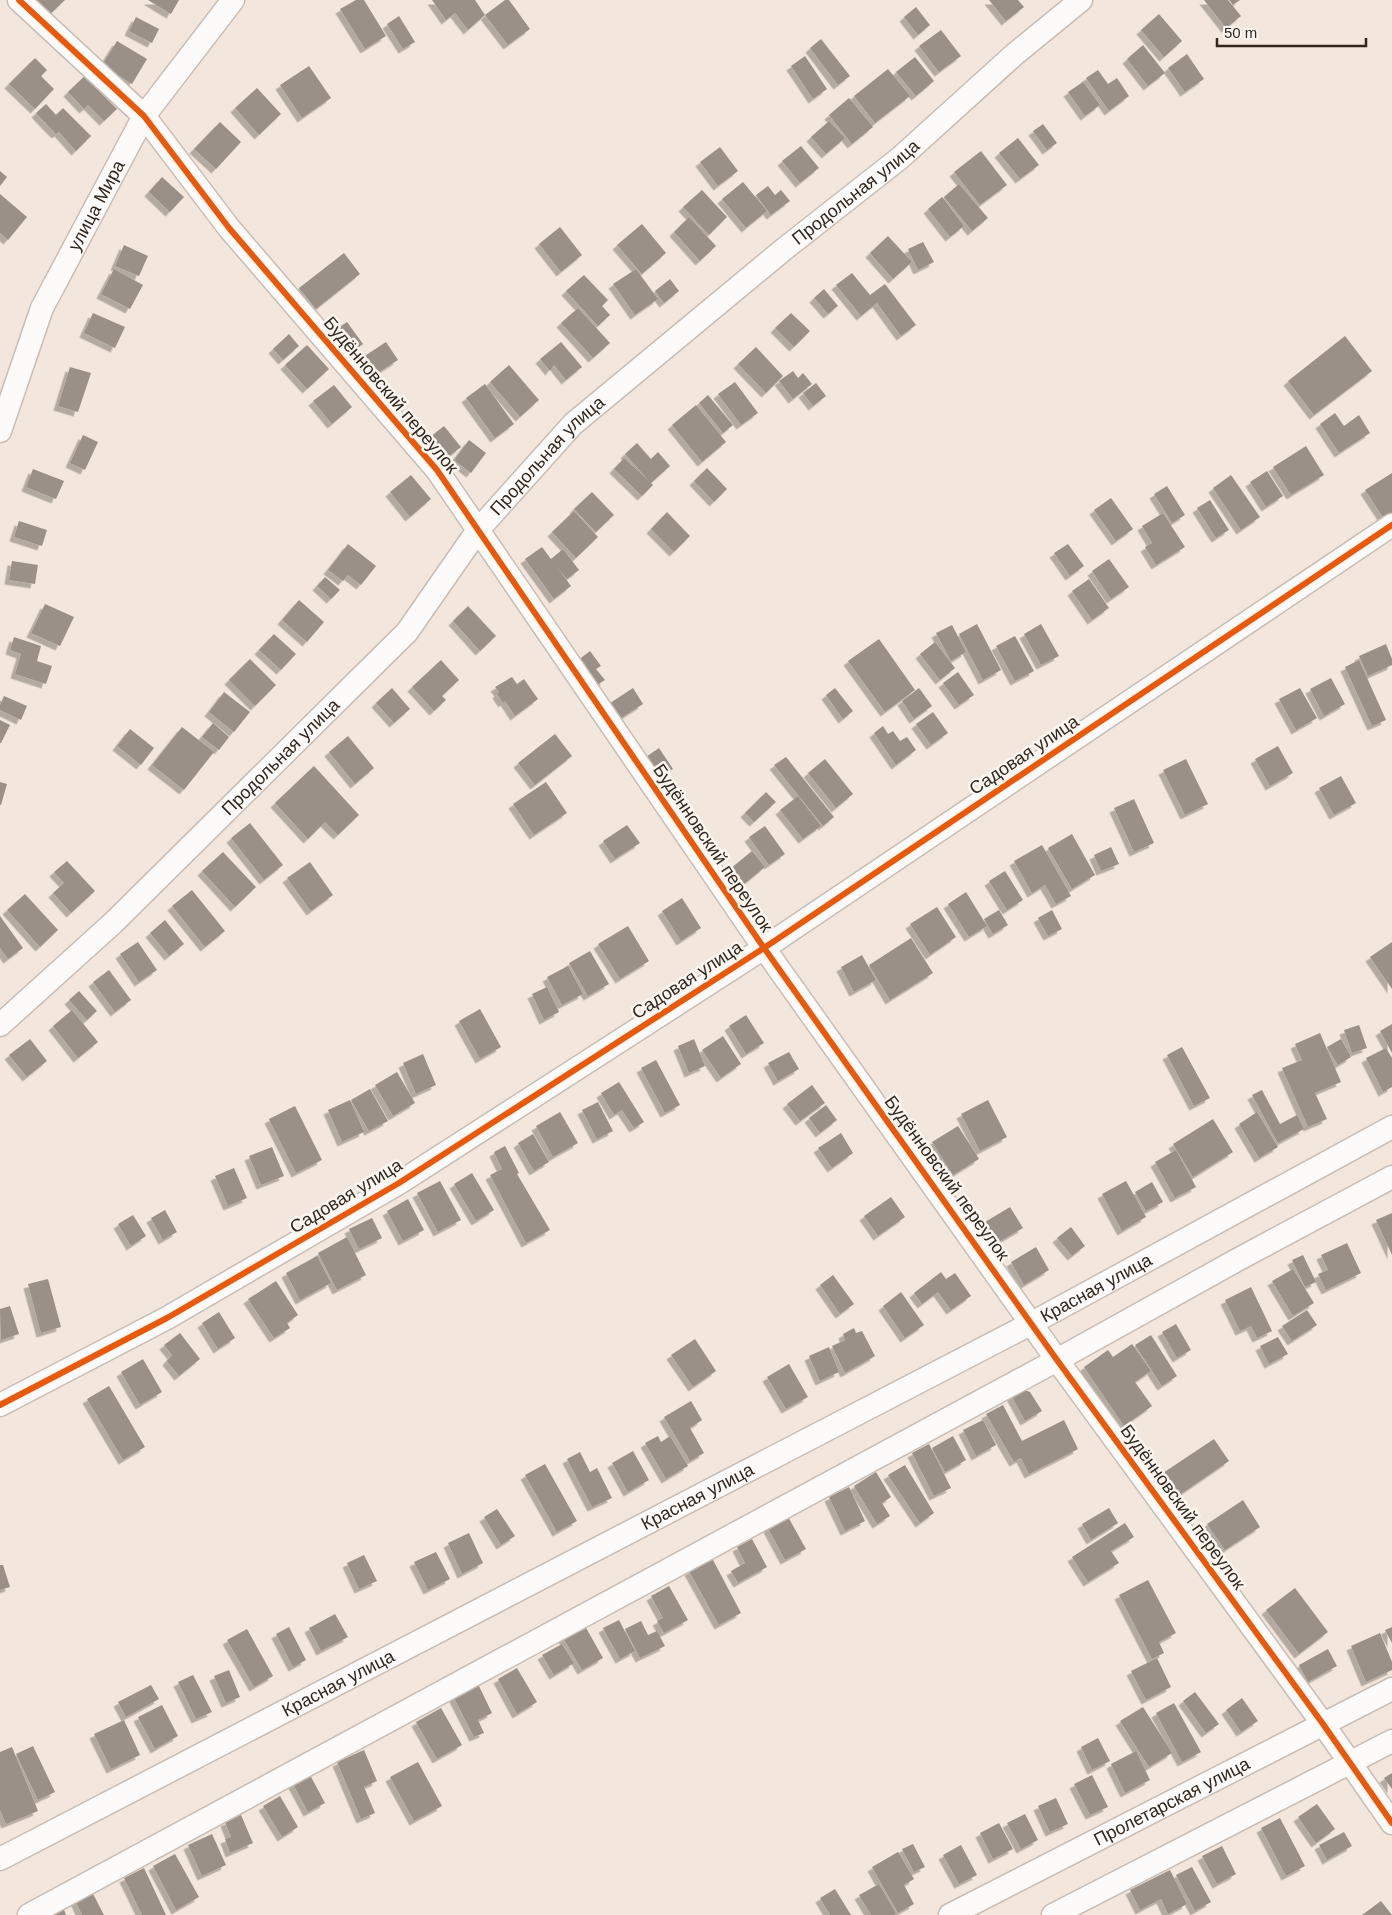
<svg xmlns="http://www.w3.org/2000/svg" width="1392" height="1915" font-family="Arial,sans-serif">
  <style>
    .building { fill: #9a9088; filter: url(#shadow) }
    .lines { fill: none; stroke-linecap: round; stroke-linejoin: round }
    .minor-casing { stroke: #c8bdb4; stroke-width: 25 }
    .minor { stroke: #fdfbfa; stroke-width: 22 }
    .cycleway-casing { stroke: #fcf6f1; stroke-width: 9 }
    .cycleway { stroke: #e8590c; stroke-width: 6 }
    .labels { text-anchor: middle; stroke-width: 5; stroke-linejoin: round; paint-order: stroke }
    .street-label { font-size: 18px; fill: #31261d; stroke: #fcf6f1 }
  </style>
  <defs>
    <filter id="shadow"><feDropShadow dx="-4.5" dy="4.5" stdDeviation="0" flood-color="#0004"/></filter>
  </defs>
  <rect width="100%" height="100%" fill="#f3e6dc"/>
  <path class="building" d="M23,0H65L43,21Z
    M148,0H179L171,14Z
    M356,0H364L386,36L365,49L340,9Z
    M432,0H475L485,15L468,30L455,13L446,20Z
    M505,0H509L530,29L508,45L485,15Z
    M989,0H1018L1024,7L1006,21Z
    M1204,0H1228L1241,16L1226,28Z
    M1229,0H1240L1233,5Z
    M916,7L930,25L918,35L904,17Z
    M1159,14L1182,41L1164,57L1141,30Z
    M399,16L415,42L403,49L387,24Z
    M136,17L159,29L152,43L129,31Z
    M941,30L961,56L939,72L919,46Z
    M821,39L850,76L838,85L810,48Z
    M117,41L147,59L132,84L102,65Z
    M1143,45L1165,73L1148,86L1127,59Z
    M1187,54L1204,79L1185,92L1168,68Z
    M805,56L827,89L813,99L791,66Z
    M915,57L934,81L916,96L896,72Z
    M35,58L47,70L41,76L54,89L35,109L9,84Z
    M309,66L331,98L302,118L280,85Z
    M888,69L910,96L875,123L854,96Z
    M1098,70L1108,84L1117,78L1129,96L1109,111L1086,78Z
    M90,71L104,86L99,91L117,109L104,121L88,105L84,109L68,92Z
    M1083,82L1100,105L1085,116L1068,92Z
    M257,88L281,114L259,135L235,108Z
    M849,98L873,127L852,144L829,115Z
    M46,104L56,115L63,108L91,136L76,151L59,132L56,134L36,113Z
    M829,121L845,138L826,154L811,137Z
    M220,122L241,142L216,169L194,149Z
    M1043,124L1057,143L1047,150L1033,131Z
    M1018,138L1039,165L1020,179L999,153Z
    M801,146L819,168L800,183L782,161Z
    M720,147L738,171L718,186L700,162Z
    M981,151L1007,185L980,205L954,172Z
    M0,171L7,177L0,186Z
    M162,177L184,197L170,212L149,192Z
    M743,182L767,211L746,228L722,199Z
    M959,184L988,218L972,231L944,197Z
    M768,186L775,195L781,190L790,201L771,215L756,195Z
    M702,190L727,217L709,235L683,207Z
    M0,194L27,217L8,240L0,233Z
    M942,197L964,226L950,237L928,209Z
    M689,217L716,246L700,261L674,232Z
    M642,224L666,253L642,274L617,245Z
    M560,227L582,255L561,272L539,244Z
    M888,236L912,262L893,279L870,253Z
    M923,242L934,262L918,270L908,249Z
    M124,245L148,256L139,276L115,266Z
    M344,253L360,274L316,309L299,288Z
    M114,269L143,285L130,309L101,294Z
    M636,269L658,299L635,315L613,284Z
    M852,273L870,295L885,284L916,325L901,336L877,303L861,316L836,285Z
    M584,275L608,300L602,306L610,315L598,326L566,291Z
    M670,279L679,291L664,303L655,291Z
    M824,289L838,306L828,314L814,298Z
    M578,308L610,343L593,358L561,323Z
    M93,313L125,327L115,348L84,333Z
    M791,313L810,331L794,347L775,328Z
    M347,322L363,344L352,352L335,330Z
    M289,334L299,346L283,360L273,349Z
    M1345,336L1372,371L1314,415L1288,381Z
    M386,342L398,360L371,377L360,359Z
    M561,342L582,367L566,380L554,365L550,371L540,359Z
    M307,345L329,369L307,389L285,365Z
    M756,347L783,376L766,393L738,364Z
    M509,365L539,400L520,417L490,382Z
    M70,367L91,373L78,412L58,406Z
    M793,371L798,378L803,373L812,384L793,399L779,381Z
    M735,382L758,413L741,425L718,394Z
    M816,383L826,396L813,406L803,393Z
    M485,384L514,424L495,438L466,398Z
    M334,385L352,407L332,424L313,401Z
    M708,395L733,425L723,433L699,403Z
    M696,405L726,442L702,462L672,425Z
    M1335,413L1344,426L1359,415L1370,433L1339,453L1320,424Z
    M444,426L461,447L438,465L421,444Z
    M83,435L98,442L85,470L70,463Z
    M469,440L486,453L471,473L454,460Z
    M637,443L651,459L658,452L670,466L651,483L653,485L642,496L614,469L624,458L648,480L625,454Z
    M1306,446L1324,475L1291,495L1273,467Z
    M707,468L727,489L714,502L694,481Z
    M33,469L64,481L56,499L26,487Z
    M1267,471L1283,496L1266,507L1250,482Z
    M1392,473V518L1386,522L1365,490Z
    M411,475L431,499L410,517L390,492Z
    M1231,475L1260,517L1241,530L1213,488Z
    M1167,486L1185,515L1172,523L1154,494Z
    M592,492L614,515L596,532L574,509Z
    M1111,498L1133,529L1116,541L1094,510Z
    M1210,500L1229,530L1216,538L1197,508Z
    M574,511L598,537L576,558L552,532Z
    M667,512L690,536L674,552L651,529Z
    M1163,513L1185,547L1156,565L1145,547L1152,543L1142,526Z
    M19,521L47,530L42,546L14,537Z
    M348,544L376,566L361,585L348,575L343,581L328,570Z
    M1068,544L1084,566L1070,576L1054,553Z
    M542,547L551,559L563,549L579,570L567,579L557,567L571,586L554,599L525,559Z
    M1109,559L1129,587L1111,599L1092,571Z
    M12,561L38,565L35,584L9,580Z
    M325,577L340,590L331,599L317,586Z
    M1089,579L1109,608L1092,620L1072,591Z
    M299,600L324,622L307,642L282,620Z
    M45,604L74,617L60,646L31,633Z
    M468,606L496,636L480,651L453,621Z
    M977,624L1001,670L983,680L959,634Z
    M1041,624L1059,656L1041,665L1024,634Z
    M952,625L966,652L951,661L936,633Z
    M274,634L296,654L281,670L259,650Z
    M1015,636L1034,671L1015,681L996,646Z
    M14,637L41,646L37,661L52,666L46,684L15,674L21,654L10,650Z
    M879,639L915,690L885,712L848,661Z
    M935,642L955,668L940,680L920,654Z
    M1386,644L1392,659V665L1368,676L1359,656Z
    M590,651L601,666L596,669L605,680L591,689L573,664Z
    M250,659L276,685L255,706L229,680Z
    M441,660L459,680L442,696L446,700L434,711L412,687Z
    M1359,660L1386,720L1372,726L1345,667Z
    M958,672L974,695L959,705L943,683Z
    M512,677L517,684L524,679L538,699L515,716L505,701L503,703L497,694L499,692L495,687Z
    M1331,678L1345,704L1324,716L1310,689Z
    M392,688L410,709L394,723L376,703Z
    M633,688L643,704L615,722L604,707Z
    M835,688L853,711L843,719L826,695Z
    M919,688L932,706L914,719L902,701Z
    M1300,688L1317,718L1296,730L1279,699Z
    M224,692L250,712L234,732L209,712Z
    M4,696L27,706L21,720L0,710V705Z
    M933,712L948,733L931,745L916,724Z
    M0,720L10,725L1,743H0Z
    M213,723L229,737L219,750L202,737Z
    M883,726L888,734L893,731L900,741L907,737L916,750L896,765L874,733Z
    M182,727L214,752L184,790L152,765Z
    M130,729L154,748L141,765L117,746Z
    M555,734L572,756L535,785L518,763Z
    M348,736L374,768L355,784L329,752Z
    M1278,746L1293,773L1270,786L1255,759Z
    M659,748L673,769L657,780L643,759Z
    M786,757L834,817L823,826L774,765Z
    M825,759L853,794L836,808L808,773Z
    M1186,759L1208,804L1185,815L1163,770Z
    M314,766L359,815L338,835L325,822L308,839L275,803Z
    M1341,776L1356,803L1334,815L1319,788Z
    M0,782L7,784L1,805H0Z
    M546,782L567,813L534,835L513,804Z
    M766,792L776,802L754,822L745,813Z
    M798,796L821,826L803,839L780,810Z
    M1134,799L1154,843L1134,852L1114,808Z
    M250,823L283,865L264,880L231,838Z
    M627,825L640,843L615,859L603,841Z
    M765,826L785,854L769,865L749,837Z
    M1072,834L1095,875L1072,889L1048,848Z
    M1042,845L1071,896L1056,904L1045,885L1032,893L1014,861Z
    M1111,847L1119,864L1101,871L1094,855Z
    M752,851L765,867L743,885L730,869Z
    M223,852L256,887L235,907L202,871Z
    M67,861L95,891L71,913L53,893L64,883L54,872Z
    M310,862L333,895L311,911L287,878Z
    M1005,871L1023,900L1007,910L989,881Z
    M192,890L225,931L205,947L172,906Z
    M966,892L987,926L969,937L948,904Z
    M25,894L58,930L40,947L7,910Z
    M682,898L701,928L681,941L662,911Z
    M937,907L956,937L930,955L910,924Z
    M999,910L1008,925L993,934L984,919Z
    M1052,910L1062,929L1048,936L1038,918Z
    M0,916L23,948L8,959L0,948Z
    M165,920L184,944L169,956L150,933Z
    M628,926L649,961L620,979L598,944Z
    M911,938L933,973L890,1000L869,965Z
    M138,942L157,970L139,982L120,954Z
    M1392,942V989L1370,957Z
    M590,951L609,984L588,996L569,963Z
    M862,955L876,980L854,992L841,967Z
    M568,966L583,994L562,1005L547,977Z
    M109,970L131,1000L115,1012L93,982Z
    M547,987L559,1012L544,1020L532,994Z
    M79,991L97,1011L87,1020L69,1000Z
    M480,1009L501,1047L480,1059L459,1021Z
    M72,1010L98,1042L78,1058L53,1026Z
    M746,1015L764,1043L746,1054L729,1026Z
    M1392,1024V1053L1380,1031Z
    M1359,1025L1367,1048L1352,1053L1344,1030Z
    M1320,1033L1341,1082L1315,1093L1327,1119L1308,1127L1282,1068L1302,1060L1295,1044Z
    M723,1036L741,1064L721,1078L702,1050Z
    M30,1039L47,1061L27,1077L9,1055Z
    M694,1039L705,1066L689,1073L678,1046Z
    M1341,1039L1351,1057L1338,1065L1327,1047Z
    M1182,1047L1210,1098L1194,1106L1167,1055Z
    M1386,1048L1392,1058V1087L1383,1092L1366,1058Z
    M789,1052L799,1069L778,1081L768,1063Z
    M423,1054L436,1085L416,1094L403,1063Z
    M656,1060L680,1105L665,1113L641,1068Z
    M397,1072L415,1103L393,1116L375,1085Z
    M619,1082L644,1122L634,1128L622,1110L614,1115L601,1093Z
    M812,1085L825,1103L800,1121L787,1104Z
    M370,1089L388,1121L369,1131L351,1100Z
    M1262,1090L1280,1124L1297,1115L1304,1129L1278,1143L1252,1095Z
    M350,1100L364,1132L342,1142L328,1110Z
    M988,1100L1007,1137L980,1151L961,1114Z
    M598,1102L613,1131L597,1139L582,1110Z
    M826,1105L837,1120L820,1133L809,1118Z
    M295,1106L322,1160L296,1173L269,1119Z
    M560,1112L578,1143L553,1157L536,1126Z
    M1257,1112L1278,1147L1259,1158L1239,1124Z
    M1213,1119L1233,1152L1193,1177L1173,1144Z
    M958,1126L979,1159L953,1175L932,1142Z
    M841,1133L853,1153L832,1168L818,1148Z
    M533,1134L549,1162L534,1171L518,1143Z
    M505,1146L519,1173L517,1174L550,1230L526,1243L490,1175L502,1169L494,1152Z
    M272,1147L284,1176L261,1185L249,1156Z
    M1176,1150L1196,1187L1175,1198L1155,1162Z
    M234,1168L247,1198L228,1206L215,1176Z
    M472,1173L494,1210L476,1221L454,1184Z
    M440,1181L461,1220L438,1232L417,1193Z
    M1126,1181L1146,1217L1122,1231L1102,1194Z
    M1152,1182L1163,1202L1146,1211L1135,1192Z
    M891,1197L905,1217L878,1236L864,1216Z
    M408,1199L424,1230L403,1241L387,1211Z
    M1010,1207L1023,1228L997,1243L985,1222Z
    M165,1210L177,1232L163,1240L151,1218Z
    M1392,1213V1255L1376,1220Z
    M133,1215L146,1236L131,1246L118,1224Z
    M372,1218L382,1238L359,1249L349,1229Z
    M1071,1227L1085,1246L1072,1256L1057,1238Z
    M347,1237L366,1275L337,1290L318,1253Z
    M1347,1243L1361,1273L1326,1290L1318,1274L1328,1270L1321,1255Z
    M1036,1247L1049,1270L1024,1285L1011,1262Z
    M1303,1255L1316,1282L1305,1287L1292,1260Z
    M317,1256L331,1283L300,1300L286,1273Z
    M1293,1269L1314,1303L1293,1316L1272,1281Z
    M941,1272L946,1279L955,1273L971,1296L951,1310L938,1292L922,1304L914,1293Z
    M833,1275L854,1304L840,1314L820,1285Z
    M48,1279L61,1327L41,1333L28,1284Z
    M276,1281L298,1315L287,1323L290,1328L274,1338L248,1299Z
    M1251,1287L1272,1331L1257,1338L1251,1326L1240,1331L1225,1300Z
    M901,1292L924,1325L905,1338L883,1306Z
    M10,1306L19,1334L1,1340L0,1309Z
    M1307,1310L1317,1325L1292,1341L1282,1326Z
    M219,1312L235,1338L218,1349L202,1323Z
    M1176,1324L1191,1350L1177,1358L1162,1332Z
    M854,1328L856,1333L862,1331L875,1356L845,1373L832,1346L845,1340L843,1334Z
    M180,1333L200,1359L179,1376L167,1361L172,1355L164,1345Z
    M1151,1335L1177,1376L1162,1386L1135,1345Z
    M1278,1337L1288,1354L1269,1364L1260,1346Z
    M695,1339L716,1371L693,1387L671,1355Z
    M1132,1344L1151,1371L1135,1382L1152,1406L1124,1426L1084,1367L1108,1350L1113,1357Z
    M829,1347L839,1372L820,1381L809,1356Z
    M143,1359L162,1392L140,1405L121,1372Z
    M789,1364L808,1397L786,1409L767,1377Z
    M109,1386L145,1447L123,1460L87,1399Z
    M1022,1389L1030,1392L1042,1411L1025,1421L1011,1395Z
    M691,1401L702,1420L690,1428L704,1453L690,1461L664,1417Z
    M1003,1405L1022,1441L1064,1420L1078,1449L1029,1474L1021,1458L1014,1462L986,1414Z
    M983,1420L996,1445L976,1456L963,1430Z
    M658,1436L661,1442L670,1436L688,1466L666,1479L645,1443Z
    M953,1436L966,1460L945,1472L932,1448Z
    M1214,1439L1229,1461L1178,1496L1163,1473Z
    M929,1444L951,1488L934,1496L912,1453Z
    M633,1451L649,1480L628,1492L612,1463Z
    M580,1452L590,1472L597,1468L612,1498L592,1507L567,1459Z
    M545,1464L577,1521L557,1532L525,1475Z
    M905,1465L934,1513L920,1523L888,1475Z
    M876,1472L891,1497L882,1503L890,1516L877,1524L854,1486Z
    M849,1487L865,1521L845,1531L829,1497Z
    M1243,1500L1260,1527L1225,1550L1207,1524Z
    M1109,1508L1118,1523L1091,1540L1082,1524Z
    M497,1509L515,1536L501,1545L484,1517Z
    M787,1515L806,1549L785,1560L767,1526Z
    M1125,1523L1134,1537L1111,1551L1119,1563L1088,1582L1072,1557Z
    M469,1533L483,1563L462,1574L448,1543Z
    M752,1539L767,1567L738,1583L731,1571L745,1563L737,1547Z
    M436,1552L450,1579L428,1590L414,1562Z
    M364,1555L377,1581L359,1589L347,1563Z
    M712,1558L741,1613L719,1625L689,1571Z
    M0,1565H3L10,1587L0,1590Z
    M1148,1580L1176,1633L1159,1642L1164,1653L1152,1659L1119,1595Z
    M669,1586L688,1620L664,1633L657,1621L663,1618L651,1596Z
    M1295,1588L1328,1632L1299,1654L1266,1610Z
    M335,1614L348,1637L321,1651L309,1628Z
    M619,1620L635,1651L620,1659L603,1628Z
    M641,1621L648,1635L657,1631L665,1646L640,1658L625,1629Z
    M585,1626L603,1658L582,1670L563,1638Z
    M289,1627L306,1660L293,1667L276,1634Z
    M1392,1627V1643L1385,1630Z
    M247,1629L273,1676L254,1687L227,1640Z
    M1380,1633L1392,1662V1670L1366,1682L1351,1646Z
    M562,1644L574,1663L554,1675L542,1655Z
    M1328,1649L1337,1666L1308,1682L1299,1665Z
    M1157,1658L1171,1687L1146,1700L1131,1671Z
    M517,1668L537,1702L517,1714L498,1679Z
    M229,1670L240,1697L226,1703L214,1676Z
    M193,1675L212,1712L196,1719L178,1682Z
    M478,1684L492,1713L478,1720L484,1733L474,1737L453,1696Z
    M151,1685L159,1699L126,1717L118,1702Z
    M1195,1692L1219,1724L1206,1733L1183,1701Z
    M1242,1698L1258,1721L1241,1732L1226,1710Z
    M1174,1703L1201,1752L1182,1762L1156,1713Z
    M162,1705L178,1736L155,1749L138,1717Z
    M1143,1707L1172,1753L1149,1767L1120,1721Z
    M441,1708L462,1745L437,1759L416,1722Z
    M124,1720L140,1755L111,1769L94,1734Z
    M1098,1738L1110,1761L1092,1770L1081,1747Z
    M33,1746L55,1792L38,1800L16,1754Z
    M12,1747L38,1811L6,1824L0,1810V1752Z
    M364,1750L377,1781L364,1787L375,1813L361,1819L337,1762Z
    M1136,1751L1150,1780L1125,1793L1111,1764Z
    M418,1762L442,1806L414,1821L390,1777Z
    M1392,1773V1789L1384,1778Z
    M310,1775L325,1803L308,1812L293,1784Z
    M1092,1775L1108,1807L1090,1815L1074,1784Z
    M280,1796L298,1827L282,1837L263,1806Z
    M1056,1798L1068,1824L1050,1832L1038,1806Z
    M1317,1804L1335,1829L1316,1843L1298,1817Z
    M1025,1814L1038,1840L1021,1849L1007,1823Z
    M241,1815L253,1843L230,1853L225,1839L231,1837L225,1822Z
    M1280,1818L1305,1866L1286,1876L1261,1828Z
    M999,1823L1013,1849L993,1859L980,1833Z
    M1344,1832L1352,1846L1327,1860L1319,1845Z
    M212,1834L226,1865L202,1876L188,1845Z
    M913,1844L925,1867L914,1872L902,1849Z
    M961,1845L977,1875L959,1884L943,1855Z
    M1222,1846L1236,1874L1217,1884L1202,1856Z
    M898,1852L914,1879L904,1885L914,1904L898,1913L872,1867Z
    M175,1854L199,1897L176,1910L153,1866Z
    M1192,1867L1211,1902L1195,1911L1176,1875Z
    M144,1868L166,1915H142L124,1878Z
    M1170,1870L1187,1904L1168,1914L1161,1899L1140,1910L1130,1890Z
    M879,1884L896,1913L894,1915H871L859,1895Z
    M835,1889L851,1915H830L820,1898Z
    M92,1892L104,1915H82L75,1900Z
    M1381,1901L1392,1915H1362Z
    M63,1907L66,1915H45Z"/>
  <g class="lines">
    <defs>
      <g id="minor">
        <path d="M19,0L144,116L229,228L437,470L764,948L1057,1360L1323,1724L1392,1823"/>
        <path id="s1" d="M0,431L42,308L144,116L233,0"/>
        <path id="s2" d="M0,1025L113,923L407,632L478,530L573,424L783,250L900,158L1015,54L1081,0"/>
        <path d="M0,1405L167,1318L399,1183L764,948L1392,525"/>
        <path id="s3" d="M0,1859L1032,1323L1392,1127"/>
        <path d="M29,1915L1057,1360L1237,1260L1392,1177"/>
        <path id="s4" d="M950,1915L1392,1689"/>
        <path d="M1053,1915L1392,1741"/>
      </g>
    </defs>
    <use href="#minor" class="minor-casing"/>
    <use href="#minor" class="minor"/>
    <defs>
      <path id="cycleway" d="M19,0L144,116L229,228L437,470L764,948L1057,1360L1323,1724L1392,1823
        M0,1405L167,1318L399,1183L764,948L1392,525"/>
    </defs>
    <use href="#cycleway" class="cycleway-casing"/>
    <use href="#cycleway" class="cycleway"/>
  </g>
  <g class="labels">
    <g class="street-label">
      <text dy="6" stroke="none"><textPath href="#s2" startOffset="1198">Продольная улица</textPath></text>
      <text dy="6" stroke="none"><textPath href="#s1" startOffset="246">улица Мира</textPath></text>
      <text transform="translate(391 395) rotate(50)" y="6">Будённовский переулок</text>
      <text dy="6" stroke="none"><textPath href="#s2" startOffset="792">Продольная улица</textPath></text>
      <text transform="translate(1024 755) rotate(-34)" y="6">Садовая улица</text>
      <text dy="6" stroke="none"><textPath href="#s2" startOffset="388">Продольная улица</textPath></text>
      <text transform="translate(713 848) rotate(56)" y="6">Будённовский переулок</text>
      <text transform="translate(687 980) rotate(-33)" y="6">Садовая улица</text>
      <text transform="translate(947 1178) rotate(54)" y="6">Будённовский переулок</text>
      <text transform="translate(346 1196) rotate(-31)" y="6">Садовая улица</text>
      <text dy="6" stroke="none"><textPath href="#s3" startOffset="1236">Красная улица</textPath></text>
      <text dy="6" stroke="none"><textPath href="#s3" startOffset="786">Красная улица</textPath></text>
      <text transform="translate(1183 1507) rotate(54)" y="6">Будённовский переулок</text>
      <text dy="6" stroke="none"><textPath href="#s3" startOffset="381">Красная улица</textPath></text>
      <text dy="6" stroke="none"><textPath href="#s4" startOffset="249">Пролетарская улица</textPath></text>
    </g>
  </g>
  <path d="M1217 38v8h149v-8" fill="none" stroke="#31261d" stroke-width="2.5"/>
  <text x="1224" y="38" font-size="15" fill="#31261d" stroke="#fcf6f1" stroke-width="4" paint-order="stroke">50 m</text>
</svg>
